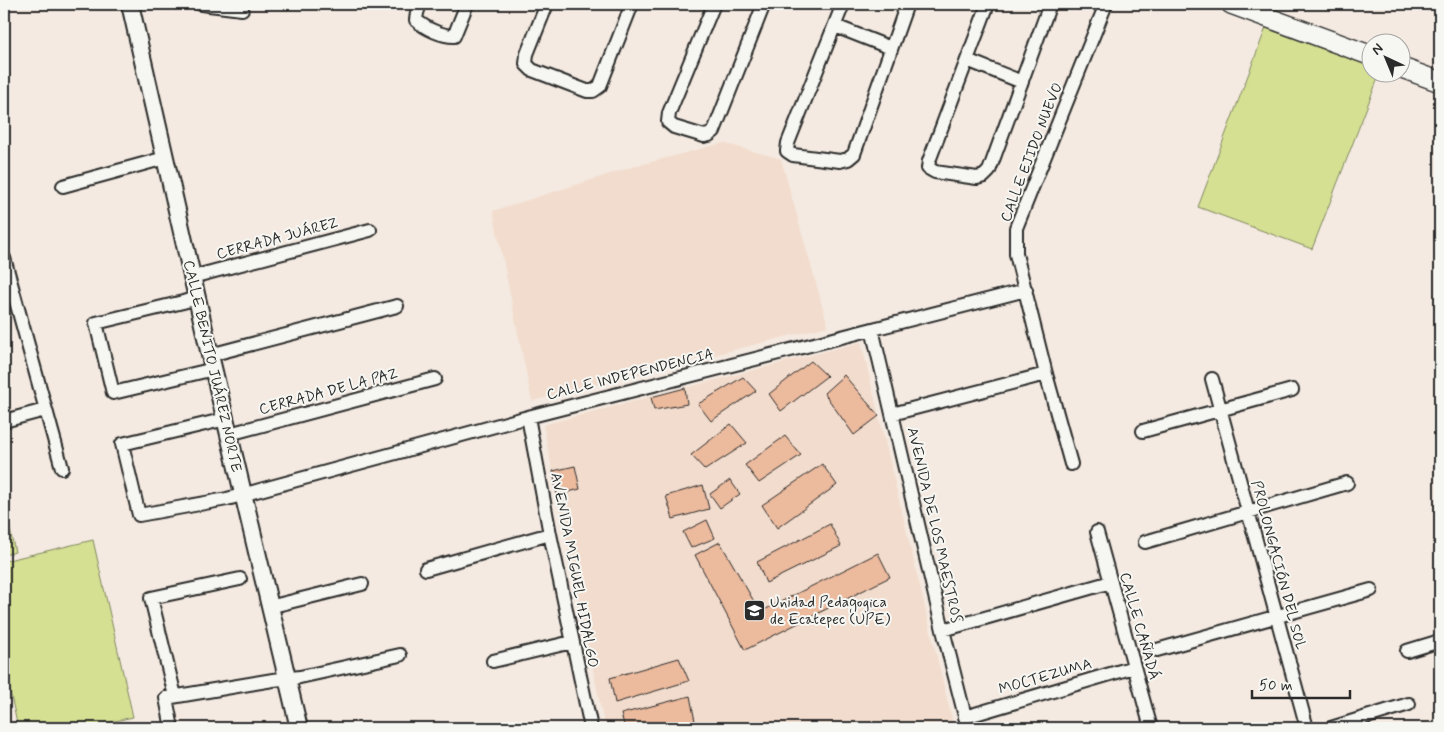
<svg xmlns="http://www.w3.org/2000/svg" width="1444" height="732" font-family="Mynerve,sans-serif">
  <style>
    .built { fill: #f2dccd }
    .green { fill: #d5e093; stroke: #80865f }
    .building { fill: #ecba9d; stroke: #2b2b2b }
    .lines { fill: none; stroke-linecap: round; stroke-linejoin: round }
    .minor-casing { stroke: #2b2b2b; stroke-width: 16 }
    .tertiary-casing { stroke: #2b2b2b; stroke-width: 20 }
    .secondary-casing { stroke: #2b2b2b; stroke-width: 22 }
    .minor { stroke: #f6f6f2; stroke-width: 12 }
    .tertiary { stroke: #f6f6f2; stroke-width: 16 }
    .secondary { stroke: #f6f6f2; stroke-width: 19 }
    .labels { text-anchor: middle; stroke-width: 4; stroke-linejoin: round; paint-order: stroke }
    .street-label { font-size: 15px; fill: #2b2b2b; stroke: #f6f6f2 }
    .poi-label { font-size: 15px; fill: #2b2b2b; stroke: #f6f6f2; text-anchor: start }
  </style>
  <rect width="100%" height="100%" fill="#f4eae1"/>
  <filter id="ink" filterUnits="userSpaceOnUse"><feTurbulence type="fractalNoise" baseFrequency=".02" numOctaves="2"/><feDisplacementMap in="SourceGraphic" scale="10" xChannelSelector="R" yChannelSelector="G"/><feConvolveMatrix kernelMatrix="1 2 1 2 8 2 1 2 1" color-interpolation-filters="sRGB"/></filter>
  <g filter="url(#ink)">
    <path class="built" d="M723,143L781,159L828,326L532,401L493,211L632,167Z
      M861,342L954,728H605L543,425Z"/>
    <path class="green" d="M1269,20L1371,59L1372,72L1380,73L1312,249L1198,207Z
      M4,503L15,552L4,555Z
      M93,540L133,717L84,728H18L4,664V561Z"/>
    <path class="building" d="M811,361L827,376L781,411L769,394Z
      M844,375L879,416L854,435L824,393Z
      M743,377L756,391L711,421L698,404Z
      M685,388L687,404L654,410L651,397Z
      M731,424L747,443L705,470L691,455Z
      M785,436L801,455L759,483L745,465Z
      M822,464L837,485L777,528L762,505Z
      M575,466L580,489L557,495L553,471Z
      M730,480L740,494L720,508L710,494Z
      M703,485L709,509L673,519L666,496Z
      M707,520L715,538L691,548L683,532Z
      M830,524L841,546L766,583L757,562Z
      M720,542L760,612L878,553L890,577L745,650L695,555Z
      M679,658L689,681L615,703L610,678Z
      M690,696L696,726L690,728H625L621,714Z"/>
    <g class="lines">
      <defs>
        <path id="minor" d="M201,4L242,9
          M420,4L417,13L416,20C426,29 442,36 454,36L467,4
          M547,4L527,54L526,64L532,70L587,91H593L600,86L632,4
          M714,4L669,113L668,122L674,127L704,136L709,135L714,131L764,4
          M843,4L788,143L787,151L793,155L840,161L848,159L854,154L907,4
          M988,4L929,161L928,168L935,172L977,178L984,176L989,171L1050,4
          M835,26L891,48
          M967,60L1022,82
          M63,186L165,158
          M4,258L62,468
          M192,277L370,230
          M197,298L183,302L96,323L113,393L214,369
          M872,329L943,630L968,728
          M210,355L397,306
          M1212,379L1307,728
          M892,414L1046,374
          M528,417L550,534L591,728
          M226,419L122,444L139,515L227,499L528,417L1026,290
          M4,421L45,410
          M1143,431L1292,390
          M229,434L435,379
          M1071,464L1046,374L1016,254V228L1106,4
          M1097,532L1151,728
          M1145,542L1347,483
          M426,569L550,534
          M269,607L362,584
          M943,630L1111,582
          M1157,650L1371,590
          M1407,651L1440,641
          M493,661L572,642
          M175,696L151,598L240,579
          M965,717L1134,667
          M172,728L166,698L273,680L300,677L400,655
          M1331,728L1409,704"/>
        <path id="tertiary" d="M130,4L210,355L299,728"/>
        <path id="secondary" d="M1231,4L1372,56
          M1402,68L1440,82"/>
      </defs>
      <use href="#minor" class="minor-casing"/>
      <use href="#tertiary" class="tertiary-casing"/>
      <use href="#secondary" class="secondary-casing"/>
      <use href="#minor" class="minor"/>
      <use href="#tertiary" class="tertiary"/>
      <use href="#secondary" class="secondary"/>
    </g>
  </g>
  <defs>
    <symbol id="school-square" viewBox="-11 -11 22 22"><rect x="-9" y="-9" width="18" height="18" rx="4" fill="#2b2b2b" stroke="#f6f6f2"/><path d="M0-5L7-2L0 1L-7-2ZM-4 1L0 2.5L4 1V4Q0 6-4 4Z" fill="#fff"/></symbol>
  </defs>
  <g fill-rule="evenodd">
    <use href="#school-square" x="742" y="598" width="25" height="25"/>
  </g>
  <g class="labels">
    <g class="street-label">
      <text transform="translate(1031 152) rotate(-69)" y="5">CALLE EJIDO NUEVO</text>
      <text transform="translate(277 238) rotate(-15)" y="5">CERRADA JUÁREZ</text>
      <text transform="translate(213 366) rotate(77)" y="5">CALLE BENITO JUÁREZ NORTE</text>
      <text transform="translate(630 374) rotate(-14)" y="5">CALLE INDEPENDENCIA</text>
      <text transform="translate(328 391) rotate(-15)" y="5">CERRADA DE LA PAZ</text>
      <text transform="translate(935 525) rotate(77)" y="5">AVENIDA DE LOS MAESTROS</text>
      <text transform="translate(1279 565) rotate(75)" y="5">PROLONGACIÓN DEL SOL</text>
      <text transform="translate(575 570) rotate(79)" y="5">AVENIDA MIGUEL HIDALGO</text>
      <text transform="translate(1140 626) rotate(74)" y="5">CALLE CAÑADÁ</text>
      <text transform="translate(1045 676) rotate(-16)" y="5">MOCTEZUMA</text>
    </g>
    <g class="poi-label">
      <text x="770" y="607">Unidad Pedagogica<tspan x="770" dy="17">de Ecatepec (UPE)</tspan></text>
    </g>
  </g>
  <rect width="1444" height="732" fill="none" stroke="#f6f6f2" stroke-width="20"/>
  <rect x="10" y="10" width="1424" height="712" fill="none" stroke="#2b2b2b" stroke-width="2" filter="url(#ink)"/>
  <g transform="translate(1386 58) rotate(316)"><circle r="24" fill="#f6f6f2" stroke="#a5a5a2"/>
  <path d="M0-4L9 19L0 12L-9 19Z" fill="#2b2b2b"/>
  <text y="-8" font-size="14" font-weight="bold" text-anchor="middle" fill="#2b2b2b">N</text>
  </g>
  <path d="M1252 690v8h98v-8" fill="none" stroke="#2b2b2b" stroke-width="2.5"/>
  <text x="1259" y="690" font-size="15" fill="#2b2b2b" stroke="#f6f6f2" stroke-width="4" paint-order="stroke">50 m</text>
</svg>
